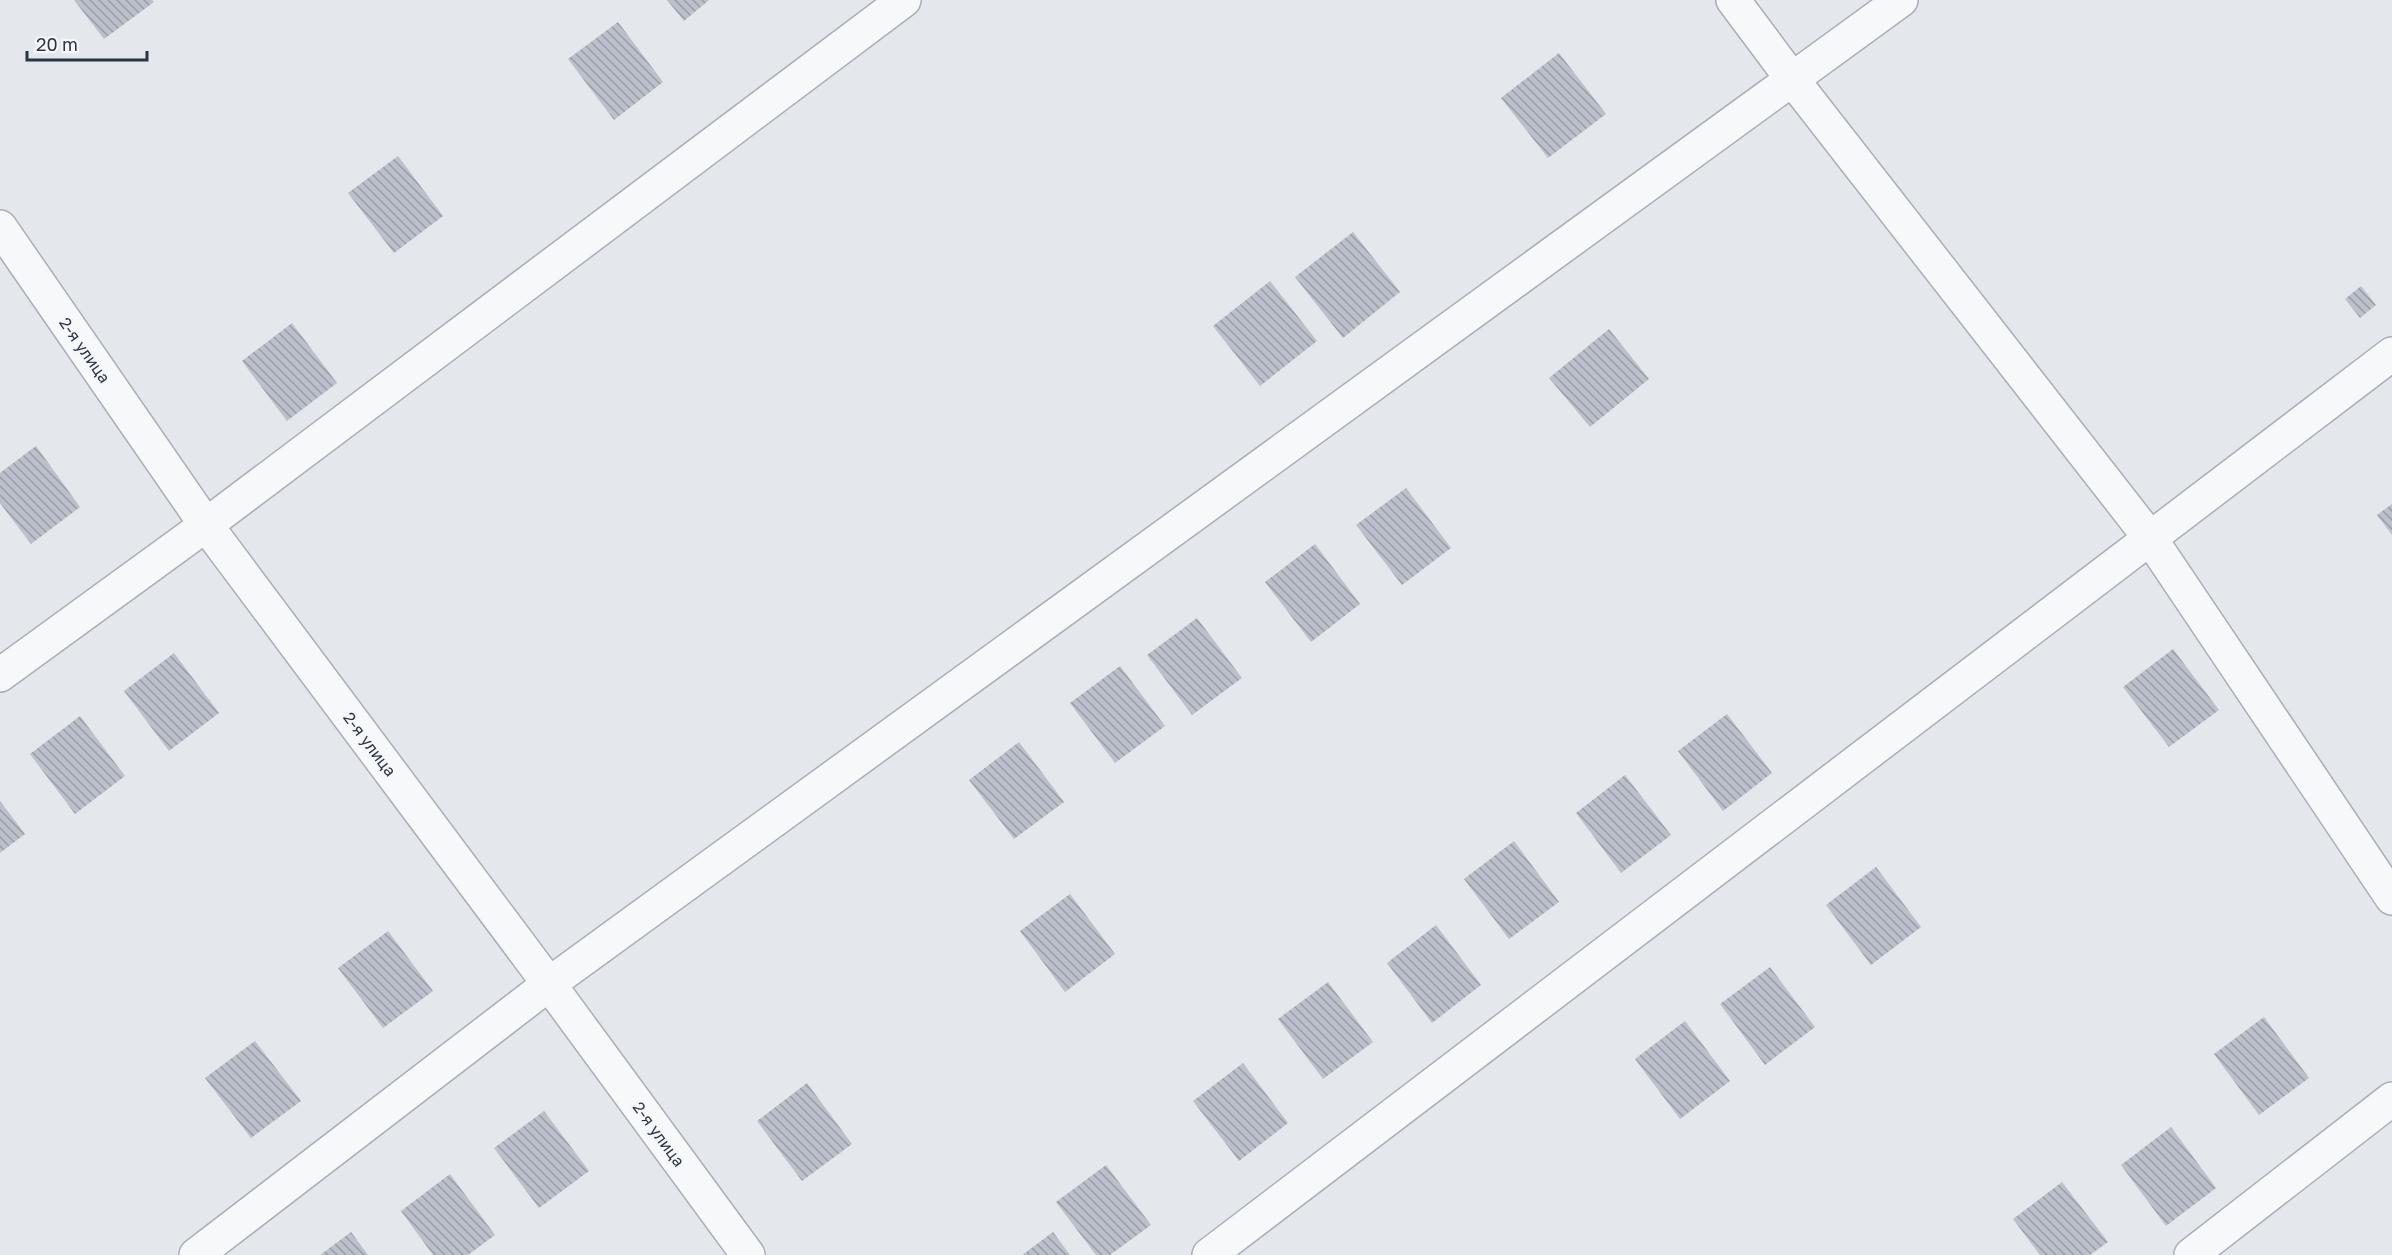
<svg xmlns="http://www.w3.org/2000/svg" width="2392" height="1255" font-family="'Golos Text',sans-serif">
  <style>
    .building { fill: url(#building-back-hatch) }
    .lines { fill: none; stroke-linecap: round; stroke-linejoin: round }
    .minor-casing { stroke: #a9aeb7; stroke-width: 36 }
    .minor { stroke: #f7f8fa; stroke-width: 33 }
    .labels { text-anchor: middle; stroke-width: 5; stroke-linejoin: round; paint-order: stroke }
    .street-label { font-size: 16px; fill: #2b3445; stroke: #f4f6f9 }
  </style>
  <defs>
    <pattern id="building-back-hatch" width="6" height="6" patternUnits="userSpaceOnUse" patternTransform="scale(1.5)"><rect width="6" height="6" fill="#bbc0ca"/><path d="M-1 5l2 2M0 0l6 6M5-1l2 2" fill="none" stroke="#989da6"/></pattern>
  </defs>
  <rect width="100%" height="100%" fill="#e4e7ec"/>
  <path class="building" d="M74,0H152L154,2L104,39Z
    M667,0H709L684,21Z
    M618,22L663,82L614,120L568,59Z
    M1559,53L1606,114L1548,158L1501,98Z
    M398,156L443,216L394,253L348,193Z
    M1353,232L1400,292L1343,338L1295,277Z
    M1270,281L1317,341L1260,386L1213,326Z
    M2361,286L2376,305L2360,318L2345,299Z
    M292,323L337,383L287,421L242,361Z
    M1609,329L1649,379L1590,427L1549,378Z
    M36,446L80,507L31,544L0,503V473Z
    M1406,488L1451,548L1402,585L1356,525Z
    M2392,504V535L2377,515Z
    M1315,544L1360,604L1311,642L1265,582Z
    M1197,618L1242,678L1192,715L1147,655Z
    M2173,649L2219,710L2169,747L2123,687Z
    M174,653L219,713L169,751L124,691Z
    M1120,666L1165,726L1115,763L1070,703Z
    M1727,714L1772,773L1723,811L1678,751Z
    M80,716L125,776L75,814L30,754Z
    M1019,742L1064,802L1014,839L969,780Z
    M1625,775L1671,835L1621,873L1576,813Z
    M0,801L25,834L0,853Z
    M1514,841L1559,902L1509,939L1464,879Z
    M1876,867L1921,927L1871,965L1826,905Z
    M1070,894L1115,954L1065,992L1020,931Z
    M1436,925L1481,985L1432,1023L1387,963Z
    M388,931L433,991L383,1028L338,968Z
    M1770,967L1815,1027L1765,1065L1720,1004Z
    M1328,982L1373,1042L1323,1079L1278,1019Z
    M2264,1017L2309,1078L2259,1115L2214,1054Z
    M1685,1021L1730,1081L1680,1119L1635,1059Z
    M255,1041L301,1101L251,1138L205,1078Z
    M1243,1063L1288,1123L1239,1161L1193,1101Z
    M807,1083L852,1144L802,1181L757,1121Z
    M544,1111L589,1171L539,1208L494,1148Z
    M2171,1127L2216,1188L2166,1226L2121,1165Z
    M1106,1165L1151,1225L1110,1255H1096L1056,1202Z
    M450,1174L495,1235L468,1255H433L401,1211Z
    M2062,1182L2108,1242L2090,1255H2040L2013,1219Z
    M351,1232L368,1255H320Z
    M1053,1232L1070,1255H1022Z"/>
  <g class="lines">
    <defs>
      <path id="minor" d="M1733,0L1792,79L2150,538L2392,898
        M0,227L206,525L549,984L748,1255
        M0,675L206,525L904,0
        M196,1255L549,984L1901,0
        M1209,1255L2392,354
        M2191,1255L2392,1099"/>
    </defs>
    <use href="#minor" class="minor-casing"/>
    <use href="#minor" class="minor"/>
  </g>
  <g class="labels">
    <g class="street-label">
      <text transform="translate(85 350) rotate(55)" y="6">2-я улица</text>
      <text transform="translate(370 744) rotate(53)" y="6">2-я улица</text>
      <text transform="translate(659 1134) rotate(54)" y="6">2-я улица</text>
    </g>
  </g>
  <path d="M27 51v9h120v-9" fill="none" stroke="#2b3445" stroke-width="3"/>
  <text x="36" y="51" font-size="18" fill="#2b3445" stroke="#f4f6f9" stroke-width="4.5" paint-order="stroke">20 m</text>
</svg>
